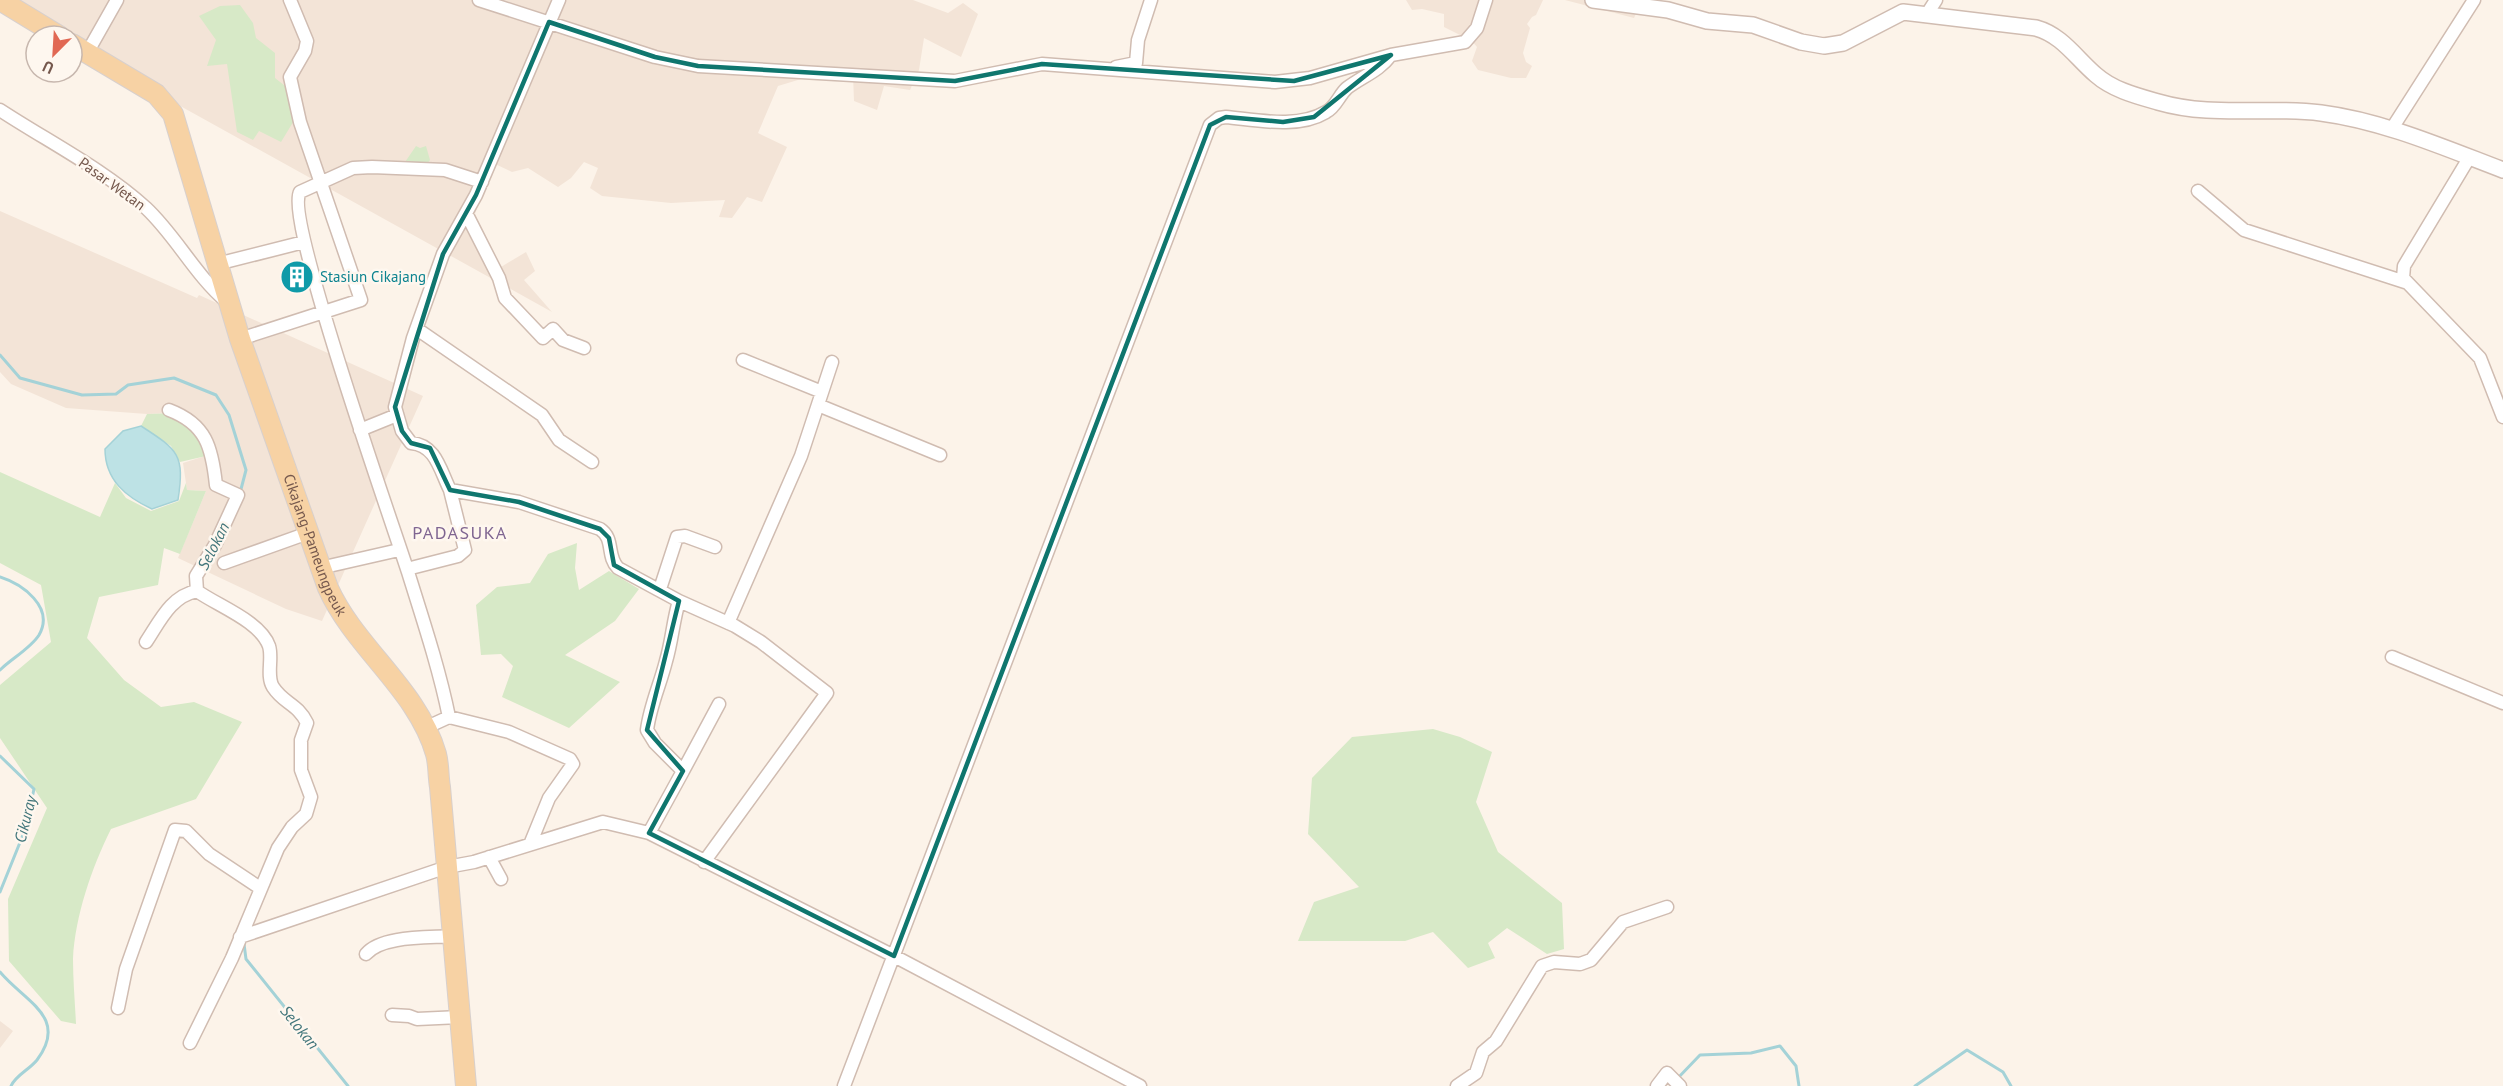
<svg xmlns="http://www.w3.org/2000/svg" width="2503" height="1086" font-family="'PT Sans',sans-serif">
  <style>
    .residential { fill: #f3e4d7 }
    .green { fill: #d7e9c7 }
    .water { fill: #bde2e5; stroke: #a4d2d7; stroke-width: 1.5 }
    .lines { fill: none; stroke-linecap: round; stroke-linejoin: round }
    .stream { stroke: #a4d2d7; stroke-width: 3 }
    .minor-casing { stroke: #d0bcb1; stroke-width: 15 }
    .tertiary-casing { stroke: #d0bcb1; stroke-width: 18 }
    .primary-casing { stroke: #d8d0cd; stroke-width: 22 }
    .minor { stroke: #fff; stroke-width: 12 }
    .tertiary { stroke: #fff; stroke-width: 15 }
    .primary { stroke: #f7d2a4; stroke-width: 20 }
    .marked { fill: none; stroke: #0f766e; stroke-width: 4.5; stroke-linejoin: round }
    .labels { text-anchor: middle; stroke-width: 5; stroke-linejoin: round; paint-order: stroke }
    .street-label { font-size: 15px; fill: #75584d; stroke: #fef7ef }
    .culture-label { font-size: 15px; fill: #0d838f; stroke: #fef7ef; text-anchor: start }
    .water-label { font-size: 16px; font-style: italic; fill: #41757a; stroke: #fef7ef }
    .quarter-label { font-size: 18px; letter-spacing: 1.5px; fill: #7f6591; stroke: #fef7ef }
  </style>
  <rect width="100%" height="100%" fill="#fcf3e9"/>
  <path class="residential" d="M0,0H913L948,13L963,3L978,14L961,57L924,38L919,70L910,90L884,86L877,110L854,101L853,75L821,73L778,86L758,133L787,147L762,202L747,197L732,218L719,217L725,200L671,203L602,196L590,188L598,168L584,162L571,178L558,187L528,168L512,172L493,163L475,214L501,267L526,252L535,271L524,280L552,312L54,36Z
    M1406,0H1543L1536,15L1532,17L1527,24L1530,28L1523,53L1526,62L1532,66L1526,78H1511L1478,70L1472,61L1477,47L1472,41L1444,27V14L1422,9L1412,10Z
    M1565,0H1642L1634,18Z
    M0,211L197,298L199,295L423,396L322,621L286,609L178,558L206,491L187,490L183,463L205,456L176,413L147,414L66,408L11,384L0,372Z
    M0,1021L13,1031L0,1048Z"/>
  <path class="green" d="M240,5L253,23L256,38L275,53V78L294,93L295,119L281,142L259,131L253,140L237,132L227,64L207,66L216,40L199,16L220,6Z
    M416,146L420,148L426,146L430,160L423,169L419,162L413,166L403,165Z
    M176,413L194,431L206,456L180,462L171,446L141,426L147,414Z
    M0,472L100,517L115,483L126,498L151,511L179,501L186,483L187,490L206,491L180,554L164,548L158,585L99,597L87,638L124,680L161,707L194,702L242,722L196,799L111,829C92,867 75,916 73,959C73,980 75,1003 76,1024L61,1021L9,961L8,899L47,808L0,738V685L51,642L41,585L0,563Z
    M577,543L575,568L579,590L609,571L639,589L615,621L565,655L620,682L569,728L502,697L513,666L501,654L481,655L476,605L497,587L530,583L548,554Z
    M1433,729L1460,737L1492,752L1476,802L1498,852L1562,903L1564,949L1547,954L1507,928L1488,943L1495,958L1468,968L1433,932L1405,941H1298L1314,902L1359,887L1308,834L1312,778L1352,737Z"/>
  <path class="water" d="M141,426C178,450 185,454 178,500L152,509C126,497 105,480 105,449L123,431Z"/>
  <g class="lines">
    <path class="stream" d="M0,355L20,378L82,395L116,394L128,385L174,378L216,395L229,415L246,470L240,493
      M0,577C22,584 55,607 39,635C31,648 11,659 0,670
      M0,756L34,789L25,830L0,892
      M244,944L246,959L348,1086
      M0,972C25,1002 69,1017 37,1060C29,1070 16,1075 11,1086
      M1676,1080L1700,1055L1751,1053L1780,1046L1796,1066L1799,1086
      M1915,1086L1967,1050L2003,1072L2011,1086"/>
    <defs>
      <path id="minor" d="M479,0L655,57L698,66L955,81L1042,64L1275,82L1310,78L1391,55L1465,42L1477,28L1486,0
        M559,0L476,195L443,254L413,338L395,407L402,431L411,443C436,445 440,470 450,490L519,502L600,529C615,539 606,556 618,568L679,601
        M1927,14L1936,0
        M87,53L117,0
        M1116,67L1136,63L1138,40L1151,0
        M0,110C49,142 103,169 146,208C176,236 195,275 227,302
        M2391,130L2474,0
        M2469,158L2404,266L2403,278L2480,358L2503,417
        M2198,191L2244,230L2405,282
        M466,213L499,278L505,298L543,338L553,329L563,340L584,348
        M217,264L304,242
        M417,329L542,415L559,440L592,462
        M240,339L361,300L300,122L290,77L305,51L307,41L290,0
        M743,360L822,392
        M818,405L940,455
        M169,410C206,424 212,447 216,485L238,495L215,545L196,576L197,591C218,606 260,621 269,646C273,658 266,676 273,687C284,704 297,703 307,723L301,740V770L311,797L306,814L292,827L278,848L232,958L190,1043
        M360,430L397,415
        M224,563L308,533
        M320,568L399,550
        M407,569L458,556L465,550L450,490
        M660,589L677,537L685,536L715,547
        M728,623L801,456L832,362
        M146,642C160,621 171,596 197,591
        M2392,657L2503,703
        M449,717C439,668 423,620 408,572C393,525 284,217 300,192L353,168L372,167L445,170L482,182
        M425,728L449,717L509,732L570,759L573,764L549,798L531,842
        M683,771L719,704
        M649,833L683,771L655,743L647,730C650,706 660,685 666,661C672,641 673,621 679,601L735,626L761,642L827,693L704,862
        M489,857L501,879
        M240,937L447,867L474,862L603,822L649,833L894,956L1140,1086
        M366,954C382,935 429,938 453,936
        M118,1008L126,969L175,830L186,831L209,854L260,888
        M392,1015L409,1016L417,1019L460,1017
        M844,1086L1210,125L1219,118L1226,117C1257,120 1298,129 1326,112C1336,107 1339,95 1347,88C1363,76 1379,71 1391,55
        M1457,1086L1476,1073L1483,1052L1496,1041L1542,966L1554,962L1580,964L1591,960L1623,922L1667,907
        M1657,1086L1667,1073L1680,1086"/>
      <path id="tertiary" d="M1593,0L1668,10L1707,21L1753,25L1801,42L1824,46L1843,43L1903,12L2036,28C2062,35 2076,58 2096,75C2113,90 2137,96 2158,102C2213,118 2266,106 2321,113C2383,121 2445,148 2503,170"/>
      <g id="primary">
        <path d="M0,0L59,36"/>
        <path id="s1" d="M72,44L156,94L173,114L240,339L328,588C355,648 418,690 436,754C439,765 438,776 440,787L466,1086"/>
      </g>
    </defs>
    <use href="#minor" class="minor-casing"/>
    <use href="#tertiary" class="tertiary-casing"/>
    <use href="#primary" class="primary-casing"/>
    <use href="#minor" class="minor"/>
    <use href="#tertiary" class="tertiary"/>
    <use href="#primary" class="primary"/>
  </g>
  <path class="marked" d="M549,22L655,57L698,66L955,81L1042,64L1294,81L1391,55L1314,117L1283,122L1226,117L1210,125L894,956L649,833L683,771L647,730L679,601L614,565L609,538L600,529L519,502L450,490L430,448L411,443L402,431L395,407L443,254L476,195Z"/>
  <defs>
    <symbol id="building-disc" viewBox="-11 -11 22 22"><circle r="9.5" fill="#0f9aa8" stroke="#fef7ef"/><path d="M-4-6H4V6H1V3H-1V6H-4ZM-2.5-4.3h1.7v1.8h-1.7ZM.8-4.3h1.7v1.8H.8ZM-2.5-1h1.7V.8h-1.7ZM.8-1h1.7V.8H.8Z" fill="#fff"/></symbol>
  </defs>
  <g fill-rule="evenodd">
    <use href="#building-disc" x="278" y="258" width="38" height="38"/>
  </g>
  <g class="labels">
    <g class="street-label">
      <text transform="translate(112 184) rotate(36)" y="5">Pasar Wetan</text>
      <text dy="5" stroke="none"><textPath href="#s1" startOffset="578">Cikajang-Pameungpeuk</textPath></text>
    </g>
    <g class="culture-label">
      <text x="320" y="282">Stasiun Cikajang</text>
    </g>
    <g class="water-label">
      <text transform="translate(213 546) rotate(-63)" y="6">Selokan</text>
      <text transform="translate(25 819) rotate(-76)" y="6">Cikuray</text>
      <text transform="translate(300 1027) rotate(51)" y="6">Selokan</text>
    </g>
    <g class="quarter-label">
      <text x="460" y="539">PADASUKA</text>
    </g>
  </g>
  <g transform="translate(54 54) rotate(204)"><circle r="28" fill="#fef7ef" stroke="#c7b7ae" stroke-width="1.5"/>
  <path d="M0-4.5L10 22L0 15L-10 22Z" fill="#e16853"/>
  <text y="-9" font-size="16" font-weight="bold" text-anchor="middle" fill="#75584d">U</text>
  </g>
</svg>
